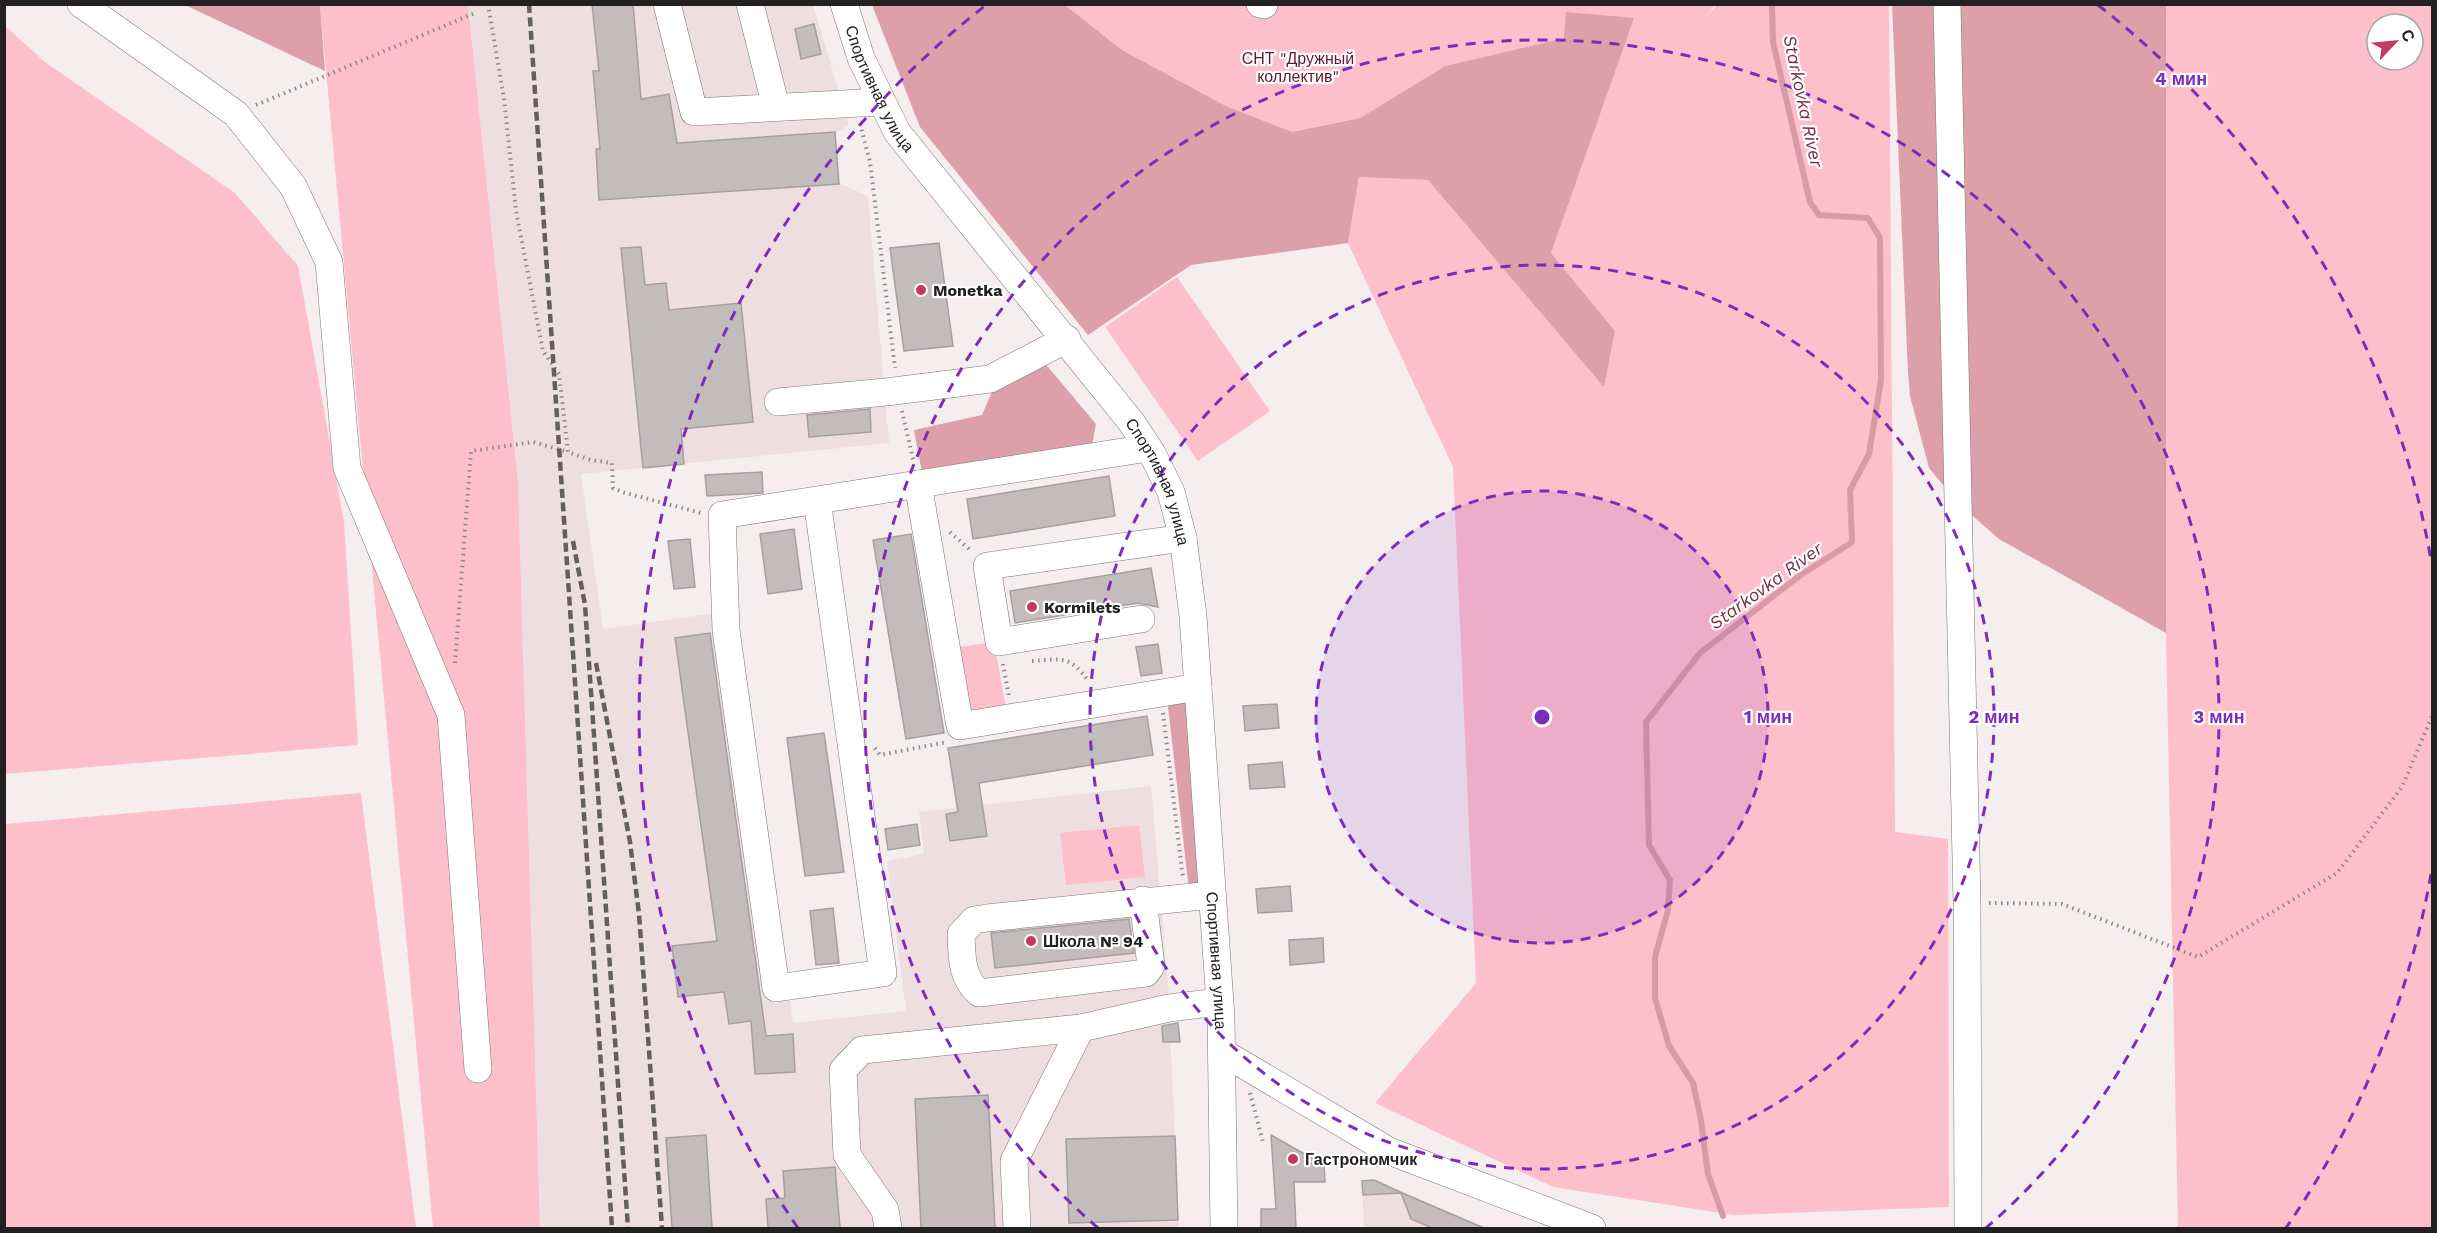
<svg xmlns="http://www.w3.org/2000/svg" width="2437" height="1233" font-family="'Work Sans',sans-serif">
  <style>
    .built { fill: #efdee0 }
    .green { fill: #fdbfc9; fill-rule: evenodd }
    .forest { fill: #dda0a9 }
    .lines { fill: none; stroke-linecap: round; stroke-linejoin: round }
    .stream { stroke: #d89ba4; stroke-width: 6 }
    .building { fill: #c3bbbc; stroke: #a69fa0; stroke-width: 1.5 }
    .minor-casing { stroke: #7c7575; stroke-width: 28 }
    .path { stroke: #8e8889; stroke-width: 4; stroke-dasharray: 1.5 4.5; stroke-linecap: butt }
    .minor { stroke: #fff; stroke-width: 27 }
    .rail { stroke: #635f60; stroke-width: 4.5; stroke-dasharray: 9 4.5; stroke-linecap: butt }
    .ring { fill: none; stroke: #7b2cbf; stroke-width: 3; stroke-dasharray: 10 8 }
    .poi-dot { fill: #c73860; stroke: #fff; stroke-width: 2 }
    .labels { text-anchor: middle; stroke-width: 4.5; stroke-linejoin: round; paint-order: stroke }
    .park-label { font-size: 16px; fill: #60182c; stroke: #fff }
    .street-label { font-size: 16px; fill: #232021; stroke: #fff }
    .poi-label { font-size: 16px; font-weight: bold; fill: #232021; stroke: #fff; text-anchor: start }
    .water-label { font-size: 18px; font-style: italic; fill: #772e3f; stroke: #fff }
    .centre { fill: #7b2cbf; stroke: #fff; stroke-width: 3 }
    .ring-label { font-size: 18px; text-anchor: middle; font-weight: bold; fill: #7b2cbf; stroke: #fff; stroke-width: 4.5; stroke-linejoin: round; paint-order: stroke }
  </style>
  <rect width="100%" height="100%" fill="#f5edee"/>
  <path class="built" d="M468,5H813L849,125L835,133L839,183L868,196L889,443L581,474L603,629L737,610L793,1023L906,1011L887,861L924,854L919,812L1151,786L1168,984L1179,1228H540L518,482Z
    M1377,1180L1465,1220L1491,1228H1364L1362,1181Z"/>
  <path class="green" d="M320,5H468L518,482L540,1228H433Z
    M1065,5H1715L1706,16L1717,5H1889L1895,832L1948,839L1949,1207L1734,1215L1553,1187L1375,1103L1476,983L1453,467L1348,243L1359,177L1428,180L1604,386L1615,331L1551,253L1633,18L1564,38L1445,66L1360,118L1292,132L1226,106L1122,50Z
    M2166,5H2432V1228H2178L2166,633ZM2377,24H2413V60H2377Z
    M4,25L46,63L235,193L298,266L344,522L358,745L5,774Z
    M1177,277L1270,411L1198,461L1105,327Z
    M994,642L1006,708L964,715L953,648Z
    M361,793L416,1228H5V824Z
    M1139,825L1145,877L1066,885L1060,833Z"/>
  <path class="forest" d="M185,5H320L325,71Z
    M872,5H1065L1122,50L1226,106L1292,132L1360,118L1445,66L1564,38L1566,12L1634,18L1551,253L1615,331L1604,387L1428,180L1359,177L1348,243L1191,265L1088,335L920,127Z
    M1892,5H2166V633L1999,539L1959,504L1929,468L1910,396L1908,373Z
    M1043,361L1096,424L1091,451L923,478L914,430L982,415L994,387Z
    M1192,693L1207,889L1189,890L1167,698Z"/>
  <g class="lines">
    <path class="stream" d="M1723,1216L1708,1174L1701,1120L1693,1083L1669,1046L1655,998V957L1668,910L1670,880L1649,845L1646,722L1700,653L1798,577L1852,542L1850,490L1869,454L1881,380L1880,238L1868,218L1819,215L1810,202L1773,42L1772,4"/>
  </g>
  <path class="building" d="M592,4H633L641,99L669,94L677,143L835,132L839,184L599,200L596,149H600L593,71H599Z
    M814,24L821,54L801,59L795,29Z
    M939,243L953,346L904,351L890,248Z
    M641,247L645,285L666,283L669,310L741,303L753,422L681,429L684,464L643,468L621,248Z
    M870,409L871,432L809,437L807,415Z
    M762,472L763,493L707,496L705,475Z
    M1109,476L1115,516L973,539L967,499Z
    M794,529L802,589L768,594L760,534Z
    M911,534L944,733L906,739L873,540Z
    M690,539L695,587L674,589L668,541Z
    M1151,568L1158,607L1138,603L1015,623L1010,591Z
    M710,633L766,1036L793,1034L795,1072L755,1074L751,1021L729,1024L724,992L678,997L672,946L717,941L675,638Z
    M1158,644L1162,673L1141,676L1136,647Z
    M1277,704L1279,728L1245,731L1243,706Z
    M1147,716L1153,755L979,783L987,836L950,841L946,814L958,812L948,748Z
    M824,733L844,872L805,876L787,738Z
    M1282,762L1285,787L1250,789L1248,765Z
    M917,824L920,845L888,850L885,829Z
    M1290,886L1292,911L1258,913L1256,889Z
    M833,908L839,963L816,965L810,911Z
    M1129,919L1134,953L995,968L991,933Z
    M1323,938L1324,962L1290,965L1289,940Z
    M1178,1023L1180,1042H1163L1162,1026Z
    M988,1095L995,1228H921L915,1099Z
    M706,1135L712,1228H672L666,1138Z
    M1271,1135L1324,1165L1325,1182H1294L1296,1228H1261V1209H1276Z
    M1175,1136L1178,1220L1069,1223L1066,1139Z
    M835,1167L840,1228H768L766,1199L785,1198L783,1171Z
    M1374,1180L1400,1192L1484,1228H1432L1411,1219L1401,1193L1363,1195L1362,1181Z"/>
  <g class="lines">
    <defs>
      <g id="minor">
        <path d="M81,4L236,114L293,186L329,262L347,468L451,715L478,1069"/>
        <path d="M667,4L694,112L880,102"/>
        <path d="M750,4L776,107"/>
        <path id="s1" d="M844,4L861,58L897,132L1132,423L1153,455L1171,492L1183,538L1193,616L1221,1018L1224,1228"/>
        <path d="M1260,4L1264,5"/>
        <path d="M1947,4L1967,903L1968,1228"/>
        <path d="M778,402L886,392L990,379L1067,339"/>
        <path d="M918,484L960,726L1198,687"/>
        <path d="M817,500L883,973L776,988L726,630L722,515L1148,448"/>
        <path d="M1141,619L999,642L987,566L1183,538"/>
        <path d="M1143,900L1151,966L1146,973L979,993C961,977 962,957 961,934L974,920L987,918L1212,895"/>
        <path d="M1222,1052L1389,1151L1592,1228"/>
        <path d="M888,1228L885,1210L847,1155L843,1070L862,1050L1081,1028L1169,1008L1219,1002"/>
        <path d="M1017,1228L1014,1161L1081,1028"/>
      </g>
    </defs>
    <use href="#minor" class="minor-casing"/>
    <path class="path" d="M488,4L504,99L516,211L543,351L559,374L568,452L591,460L612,463L613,488L622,492L701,513
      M256,105L475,13
      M860,124L870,162L895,368
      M902,411L914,463
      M950,532L971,551
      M1032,661C1062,659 1070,655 1089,682
      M455,663L471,451L533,442L568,452
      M1003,664L1009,697
      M1163,713L1183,878
      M875,748L880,755L947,742
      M1989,903L2062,904L2198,957L2337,873L2402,787L2432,716
      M1250,1093L1263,1142"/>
    <use href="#minor" class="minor"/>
    <path class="rail" d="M529,4L612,1228
      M573,541L585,605L628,1228
      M596,663L630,842L639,914L662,1228"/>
  </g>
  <circle cx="1542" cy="717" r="226" fill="#7b2cbf" fill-opacity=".12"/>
  <g class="ring">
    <circle cx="1542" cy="717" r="226"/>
    <circle cx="1542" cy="717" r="452"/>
    <path d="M1098 1228A677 677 0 1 1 1986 1228"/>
    <path d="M2431 874A903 903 0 0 1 2286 1228M798 1228A903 903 0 0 1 986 5M2098 5A903 903 0 0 1 2431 560"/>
  </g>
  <g class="poi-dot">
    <circle cx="921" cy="290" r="6"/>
    <circle cx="1032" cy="607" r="6"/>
    <circle cx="1031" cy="941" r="6"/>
    <circle cx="1293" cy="1159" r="6"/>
  </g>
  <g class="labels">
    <g class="park-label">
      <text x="1298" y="64">СНТ "Дружный<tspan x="1298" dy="18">коллектив"</tspan></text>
    </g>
    <g class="street-label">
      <text dy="6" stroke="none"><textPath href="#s1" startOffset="92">Спортивная улица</textPath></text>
      <text dy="6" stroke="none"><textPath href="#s1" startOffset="578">Спортивная улица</textPath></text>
      <text dy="6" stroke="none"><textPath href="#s1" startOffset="1064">Спортивная улица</textPath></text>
    </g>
    <g class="poi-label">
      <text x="933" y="296">Monetka</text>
      <text x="1044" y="613">Kormilets</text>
      <text x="1043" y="947">Школа № 94</text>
      <text x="1305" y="1165">Гастрономчик</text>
    </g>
    <g class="water-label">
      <text transform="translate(1803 101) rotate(78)" y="6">Starkovka River</text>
      <text transform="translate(1766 586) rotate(-36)" y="6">Starkovka River</text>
    </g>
  </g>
  <circle cx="1542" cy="717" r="9" class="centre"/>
  <g class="ring-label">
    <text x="2181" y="85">4 мин</text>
    <text x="1768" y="723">1 мин</text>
    <text x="1994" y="723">2 мин</text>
    <text x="2219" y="723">3 мин</text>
  </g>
  <rect width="2437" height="1233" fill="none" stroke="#232021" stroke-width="12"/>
  <g transform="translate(2395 42) rotate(64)"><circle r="28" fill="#ffffff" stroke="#a7a6a6" stroke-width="1.5"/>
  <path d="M0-4.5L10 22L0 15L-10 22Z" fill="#c73860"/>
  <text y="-9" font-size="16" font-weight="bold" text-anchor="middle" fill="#232021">С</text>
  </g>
</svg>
